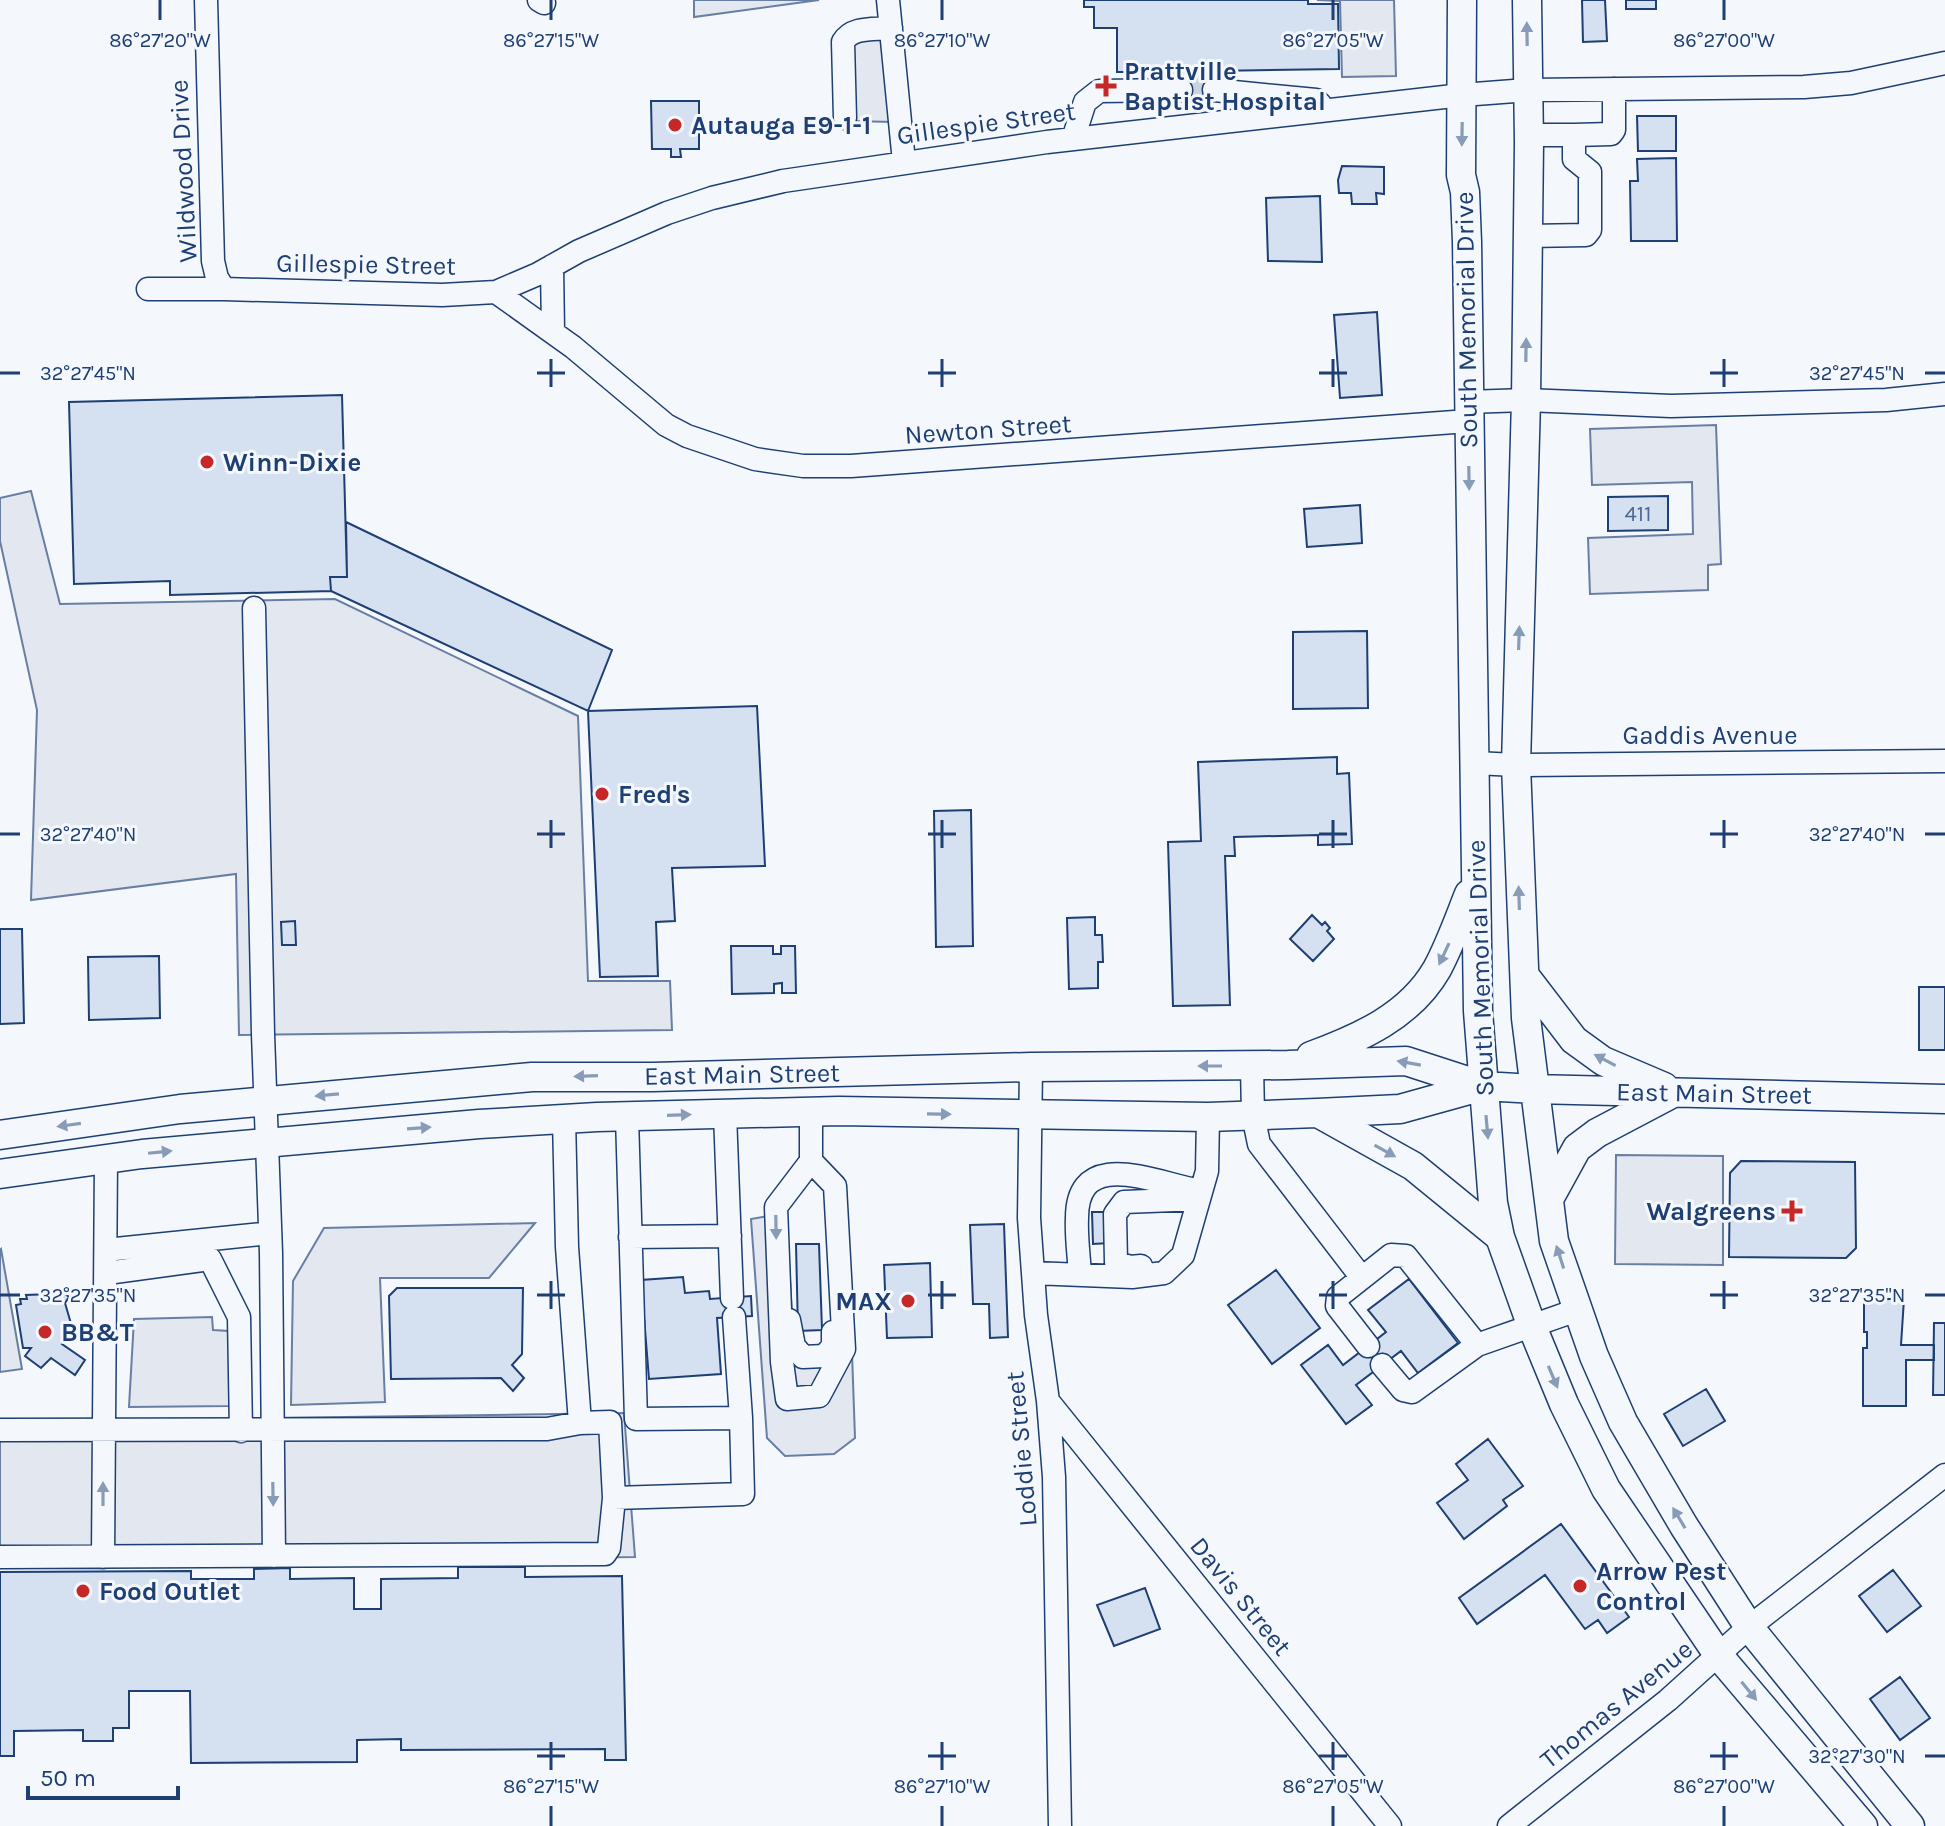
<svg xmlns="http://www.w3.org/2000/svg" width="1945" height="1826" font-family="Karla,sans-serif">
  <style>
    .parking { fill: #e3e8f0; stroke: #687fa3; stroke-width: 2 }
    .building { fill: #d5e0f0; stroke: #1d3f73; stroke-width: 2 }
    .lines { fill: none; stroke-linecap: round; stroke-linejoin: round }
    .minor-tunnel { stroke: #c9d2e0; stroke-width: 22; stroke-dasharray: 22 11; stroke-linecap: butt }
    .minor-casing { stroke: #1d3f73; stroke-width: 25 }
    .major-casing { stroke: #1d3f73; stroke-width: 31 }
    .minor { stroke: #f4f7fb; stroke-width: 22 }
    .major { stroke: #f4f7fb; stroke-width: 28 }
    .oneway { fill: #889bb7 }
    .ticks { fill: none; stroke: #1d3f73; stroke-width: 3 }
    .poi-dot { fill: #c62828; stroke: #f4f7fb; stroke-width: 3 }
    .labels { text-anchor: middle; stroke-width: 6; stroke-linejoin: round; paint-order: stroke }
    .number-label { font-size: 22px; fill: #4b6792 }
    .poi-label { font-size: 26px; font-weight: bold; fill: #1d3f73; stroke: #f4f7fb; text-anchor: start }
    .street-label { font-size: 26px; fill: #1d3f73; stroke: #f4f7fb }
    .ticks-label { font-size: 20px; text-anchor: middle; fill: #1d3f73; stroke: #f4f7fb; stroke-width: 6; stroke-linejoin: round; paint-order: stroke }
  </style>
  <rect width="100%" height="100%" fill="#f4f7fb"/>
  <path class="parking" d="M694,0H819L694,17Z
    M1317,0H1394L1396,76L1342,77L1340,1Z
    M888,37L895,122L848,121L847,42Z
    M1716,425L1721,564L1708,565V590L1590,594L1588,538L1693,534L1692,482L1592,485L1590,429Z
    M31,491L60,604L335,599L578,716L588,981H670L672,1030L239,1035L236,874L31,900L37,710L0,541V498Z
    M1616,1155L1723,1156V1265L1615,1264Z
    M786,1213L794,1346L852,1353L855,1438L834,1454L785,1456L767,1438L751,1219Z
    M535,1223L489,1278H380L385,1402L291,1405L293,1281L324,1228Z
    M1,1249L22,1369L0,1372V1250Z
    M212,1317L213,1330L229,1331V1406L129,1407L134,1319Z
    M624,1413L635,1557L0,1565V1422Z"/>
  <path class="building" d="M1084,0H1308V4H1338L1339,69L1213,71L1214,100L1181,101L1162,81V72H1117V28H1094V7H1084Z
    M1582,0H1605L1607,41L1583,42Z
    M1626,0H1656V9H1626Z
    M651,101H699V149H680L681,157H671V149H652Z
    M1637,116H1676V151H1638Z
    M1676,158L1677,241H1631L1630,181H1638L1637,159Z
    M1342,166L1384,167V194L1376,193L1377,204H1352L1351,193H1339L1338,180Z
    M1320,196L1322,262L1268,261L1266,198Z
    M1377,312L1382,395L1340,398L1334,315Z
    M342,395L347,577H330L331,591L170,595V581L74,584L69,402Z
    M1668,496V530L1608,531V497Z
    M1360,505L1362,543L1307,547L1304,509Z
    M346,522L612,650L588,711L331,591L330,577H347Z
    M1367,631L1368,708L1293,709V632Z
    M757,706L765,866L672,868L675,921L656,922L658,976L600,977L588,711Z
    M1337,757V774L1349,773L1352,844L1318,845V835L1234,837L1235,856H1225L1230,1005L1173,1006L1168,842L1201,841L1198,762Z
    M971,810L973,946L936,947L934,811Z
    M1312,915L1322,925L1325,922L1330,928L1327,931L1334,939L1313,961L1290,939Z
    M1095,917V935H1102L1103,962H1098V988L1069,989L1067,918Z
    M295,921L296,945H282L281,922Z
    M0,929H22L24,1023L0,1024Z
    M731,946H773V954H781V946H795L796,993H782V983L774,984V993L732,994Z
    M159,956L160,1018L89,1020L88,957Z
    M1919,987H1945V1050H1919Z
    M1741,1161L1855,1162L1856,1248L1846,1258L1729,1257L1730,1173Z
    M1092,1212H1109L1110,1243L1093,1244Z
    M1004,1224L1008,1337L990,1338L989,1304H973L970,1225Z
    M796,1244H819L822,1330L798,1331Z
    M930,1263L932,1337L887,1338L884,1265Z
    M1276,1270L1320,1328L1272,1364L1228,1305Z
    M683,1277L685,1293L709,1291L710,1299L751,1296L752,1316L717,1318L721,1374L649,1379L641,1280Z
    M1409,1279L1458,1343L1418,1373L1401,1351L1356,1385L1372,1405L1346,1424L1301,1365L1328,1345L1343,1365L1386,1332L1368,1310Z
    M58,1288L69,1297L65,1303L72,1327L69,1328L70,1335L62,1344L85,1360L75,1375L51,1358L41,1368L25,1356L31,1348H23L16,1305L21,1304L20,1299H27L26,1295L52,1294Z
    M397,1288H523L522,1354L512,1365L524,1378L513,1391L501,1378L391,1379L389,1296Z
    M1864,1299H1904L1901,1345H1934V1360H1906V1406H1863V1348H1867V1332H1864Z
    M1934,1323H1945V1395H1933Z
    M1706,1389L1725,1421L1683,1446L1664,1414Z
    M1488,1439L1523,1486L1503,1500L1507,1506L1464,1539L1437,1503L1468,1480L1456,1464Z
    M1561,1524L1629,1617L1607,1633L1598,1620L1585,1629L1545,1575L1477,1624L1459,1598Z
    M458,1567H525V1577L622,1576L626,1760H605V1749L401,1750V1739L357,1740V1762L191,1763L190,1691H129V1728H113V1741H83V1730L14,1731V1756H0V1572L191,1571V1579H254V1569L290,1568V1579L354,1578V1609H381V1579L458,1578Z
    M1893,1570L1921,1606L1887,1632L1859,1596Z
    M1145,1588L1160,1629L1114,1646L1097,1605Z
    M1900,1677L1930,1718L1900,1740L1870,1699Z"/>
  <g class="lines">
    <path class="minor-tunnel" d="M1181,90H1214"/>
    <defs>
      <path id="minor" d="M206,0L213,261L217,278L224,289
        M539,0L544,3
        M888,0L904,162
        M1214,90L1316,100L1320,104
        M845,118L843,42C852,26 874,30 891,28
        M1529,135H1574
        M1073,139L1085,102L1099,91L1181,90
        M1528,236L1586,235L1590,230V172L1574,159V135L1611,134L1614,130V89
        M552,266L553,331
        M148,289H224L442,295L496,292L538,274L579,251L667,213L712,198L783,181L1047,142L1462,95L1528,90L1804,87L1851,83L1945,63
        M496,292L573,347L666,425L687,436L755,459L803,466H851L1468,421
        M1467,402L1526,400L1671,406L1886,400L1945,394
        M254,608L263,1034L271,1253L274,1556
        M1475,763L1516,765L1945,761
        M1252,1066L1253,1115L1259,1144L1362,1278L1391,1255L1406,1256L1477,1345L1577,1310
        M1031,1067L1029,1218L1036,1315L1048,1401L1054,1477L1060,1826
        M811,1112V1161L776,1207L782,1362L787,1399L819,1396L844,1349L835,1186L811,1161
        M725,1114L732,1298
        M564,1119L567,1247L580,1423
        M630,1237L730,1236
        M106,1250L270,1233
        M1141,1266L1130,1267L1116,1262L1115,1214L1124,1202L1199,1199
        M107,1273L210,1259L239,1317L241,1431
        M1033,1273L1132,1277L1164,1273L1183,1255L1207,1171L1208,1117
        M1080,1275C1079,1256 1076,1237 1077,1218C1077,1147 1153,1182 1196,1190
        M1362,1278L1338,1297L1337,1306L1368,1346
        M734,1317L741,1418
        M789,1320L794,1346L803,1357L824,1356L833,1346V1332
        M1382,1365L1403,1390L1412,1392L1477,1345
        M1048,1401L1390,1826
        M0,1430L547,1429L580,1423L610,1422L614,1498L609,1548L605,1554L0,1557
        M614,1498L743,1494L741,1418L636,1419L627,1117
        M103,1557L106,1159
        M1509,1826L1668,1700L1749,1627L1945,1475"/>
      <path id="major" d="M1462,0L1461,175L1465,192L1467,242L1478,1011L1493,1203L1500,1237L1531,1324L1564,1404L1606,1489L1719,1656L1863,1826
        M1527,0L1529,143L1526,400L1516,765L1526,1018L1554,1241L1594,1356L1623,1422L1684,1526L1749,1627L1910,1826
        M1525,976L1574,1040L1603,1061L1664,1087
        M1311,1056C1360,1038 1410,1016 1437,969C1450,945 1459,919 1469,894
        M1318,1113L1413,1166L1500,1237
        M0,1135L180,1109L532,1077H653L1031,1067L1288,1065L1406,1061L1483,1086L1533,1089L1945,1099
        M0,1174L142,1154L479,1124L597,1117L839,1111L1208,1117L1317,1113L1400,1109L1483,1086
        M1549,1199L1577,1148L1597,1133L1671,1094"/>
    </defs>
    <use href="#minor" class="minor-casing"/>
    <use href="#major" class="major-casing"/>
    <use href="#minor" class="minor"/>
    <use href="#major" class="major"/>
  </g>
  <defs><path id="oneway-solid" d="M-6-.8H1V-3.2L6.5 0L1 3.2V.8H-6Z" transform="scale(2)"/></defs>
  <g class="oneway">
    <use href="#oneway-solid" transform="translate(1527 34) rotate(-91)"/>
    <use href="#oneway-solid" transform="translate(1462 134) rotate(91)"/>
    <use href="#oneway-solid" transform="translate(1526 350) rotate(-89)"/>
    <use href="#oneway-solid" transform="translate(1469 478) rotate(89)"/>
    <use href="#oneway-solid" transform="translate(1519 638) rotate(-88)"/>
    <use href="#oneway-solid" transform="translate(1519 898) rotate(-92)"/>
    <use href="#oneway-solid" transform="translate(1444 954) rotate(115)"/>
    <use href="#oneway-solid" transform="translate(1605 1060) rotate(-152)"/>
    <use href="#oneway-solid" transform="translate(1409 1063) rotate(-170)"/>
    <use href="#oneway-solid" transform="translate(1210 1066) rotate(180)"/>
    <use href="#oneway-solid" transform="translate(586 1076) rotate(178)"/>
    <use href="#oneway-solid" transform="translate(327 1095) rotate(175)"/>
    <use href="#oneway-solid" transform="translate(939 1114) rotate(1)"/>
    <use href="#oneway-solid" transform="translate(679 1115) rotate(-2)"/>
    <use href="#oneway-solid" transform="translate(69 1125) rotate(172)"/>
    <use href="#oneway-solid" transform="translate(1487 1127) rotate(85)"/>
    <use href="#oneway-solid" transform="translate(419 1128) rotate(-4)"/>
    <use href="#oneway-solid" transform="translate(1385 1151) rotate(29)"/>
    <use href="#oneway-solid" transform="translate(160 1152) rotate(-6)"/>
    <use href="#oneway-solid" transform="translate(776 1227) rotate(89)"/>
    <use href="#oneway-solid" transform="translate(1560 1257) rotate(-108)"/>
    <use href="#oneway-solid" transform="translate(1553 1377) rotate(67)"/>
    <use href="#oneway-solid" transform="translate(103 1494) rotate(-90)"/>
    <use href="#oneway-solid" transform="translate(273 1494) rotate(89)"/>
    <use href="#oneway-solid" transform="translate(1679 1518) rotate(-121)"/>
    <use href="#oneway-solid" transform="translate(1749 1691) rotate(51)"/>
  </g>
  <path class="ticks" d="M160,0V20M551,0V20M942,0V20M1333,0V20M1724,0V20M551,359V387M942,359V387M1333,359V387M1724,359V387M0,373H20M537,373H565M928,373H956M1319,373H1347M1710,373H1738M1925,373H1945M551,820V848M942,820V848M1333,820V848M1724,820V848M0,834H20M537,834H565M928,834H956M1319,834H1347M1710,834H1738M1925,834H1945M551,1281V1309M942,1281V1309M1333,1281V1309M1724,1281V1309M0,1295H20M537,1295H565M928,1295H956M1319,1295H1347M1710,1295H1738M1925,1295H1945M551,1742V1770M942,1742V1770M1333,1742V1770M1724,1742V1770M537,1756H565M928,1756H956M1319,1756H1347M1710,1756H1738M1925,1756H1945M551,1806V1826M942,1806V1826M1333,1806V1826M1724,1806V1826"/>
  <g class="poi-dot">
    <path d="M1102 74h8v8h8v8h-8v8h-8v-8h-8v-8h8z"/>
    <circle cx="675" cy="125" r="8"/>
    <circle cx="207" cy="462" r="8"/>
    <circle cx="602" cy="794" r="8"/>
    <path d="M1788 1199h8v8h8v8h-8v8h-8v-8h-8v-8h8z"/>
    <circle cx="908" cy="1301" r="8"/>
    <circle cx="45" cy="1332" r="8"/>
    <circle cx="1580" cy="1586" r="8"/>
    <circle cx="83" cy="1591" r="8"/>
  </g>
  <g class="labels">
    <g class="number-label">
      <text x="1638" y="521">411</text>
    </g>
    <g class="poi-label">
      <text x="1124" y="80">Prattville<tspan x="1124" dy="30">Baptist Hospital</tspan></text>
      <text x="691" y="134">Autauga E9-1-1</text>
      <text x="223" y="471">Winn-Dixie</text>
      <text x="618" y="803">Fred's</text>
      <text x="1776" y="1220" text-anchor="end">Walgreens</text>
      <text x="892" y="1310" text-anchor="end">MAX</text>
      <text x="61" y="1341">BB&amp;T</text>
      <text x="1596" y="1580">Arrow Pest<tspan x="1596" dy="30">Control</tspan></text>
      <text x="99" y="1600">Food Outlet</text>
    </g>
    <g class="street-label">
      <text transform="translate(986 123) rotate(-8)" y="9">Gillespie Street</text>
      <text transform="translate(183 171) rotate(-93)" y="9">Wildwood Drive</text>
      <text transform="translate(366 264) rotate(1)" y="9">Gillespie Street</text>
      <text transform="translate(1466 320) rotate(-91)" y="9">South Memorial Drive</text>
      <text transform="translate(988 429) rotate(-4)" y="9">Newton Street</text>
      <text x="1710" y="744">Gaddis Avenue</text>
      <text transform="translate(1480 968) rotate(-92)" y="9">South Memorial Drive</text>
      <text transform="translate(742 1074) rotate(-1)" y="9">East Main Street</text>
      <text transform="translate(1714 1093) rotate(1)" y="9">East Main Street</text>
      <text transform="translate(1021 1449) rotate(-95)" y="9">Loddie Street</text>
      <text transform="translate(1241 1596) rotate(51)" y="9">Davis Street</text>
      <text transform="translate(1616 1704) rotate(-39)" y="9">Thomas Avenue</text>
    </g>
  </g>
  <g class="ticks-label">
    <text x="160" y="47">86°27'20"W</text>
    <text x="551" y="47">86°27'15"W</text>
    <text x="942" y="47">86°27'10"W</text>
    <text x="1333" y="47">86°27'05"W</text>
    <text x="1724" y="47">86°27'00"W</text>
    <text x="88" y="380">32°27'45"N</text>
    <text x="1857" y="380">32°27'45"N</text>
    <text x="88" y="841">32°27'40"N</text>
    <text x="1857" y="841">32°27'40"N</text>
    <text x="88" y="1302">32°27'35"N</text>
    <text x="1857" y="1302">32°27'35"N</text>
    <text x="1857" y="1763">32°27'30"N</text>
    <text x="551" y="1793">86°27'15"W</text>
    <text x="942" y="1793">86°27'10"W</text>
    <text x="1333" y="1793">86°27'05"W</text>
    <text x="1724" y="1793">86°27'00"W</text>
  </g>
  <path d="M28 1786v12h150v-12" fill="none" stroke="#1d3f73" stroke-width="4"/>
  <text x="40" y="1786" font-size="24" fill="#1d3f73" stroke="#f4f7fb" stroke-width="6" paint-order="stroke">50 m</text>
</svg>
